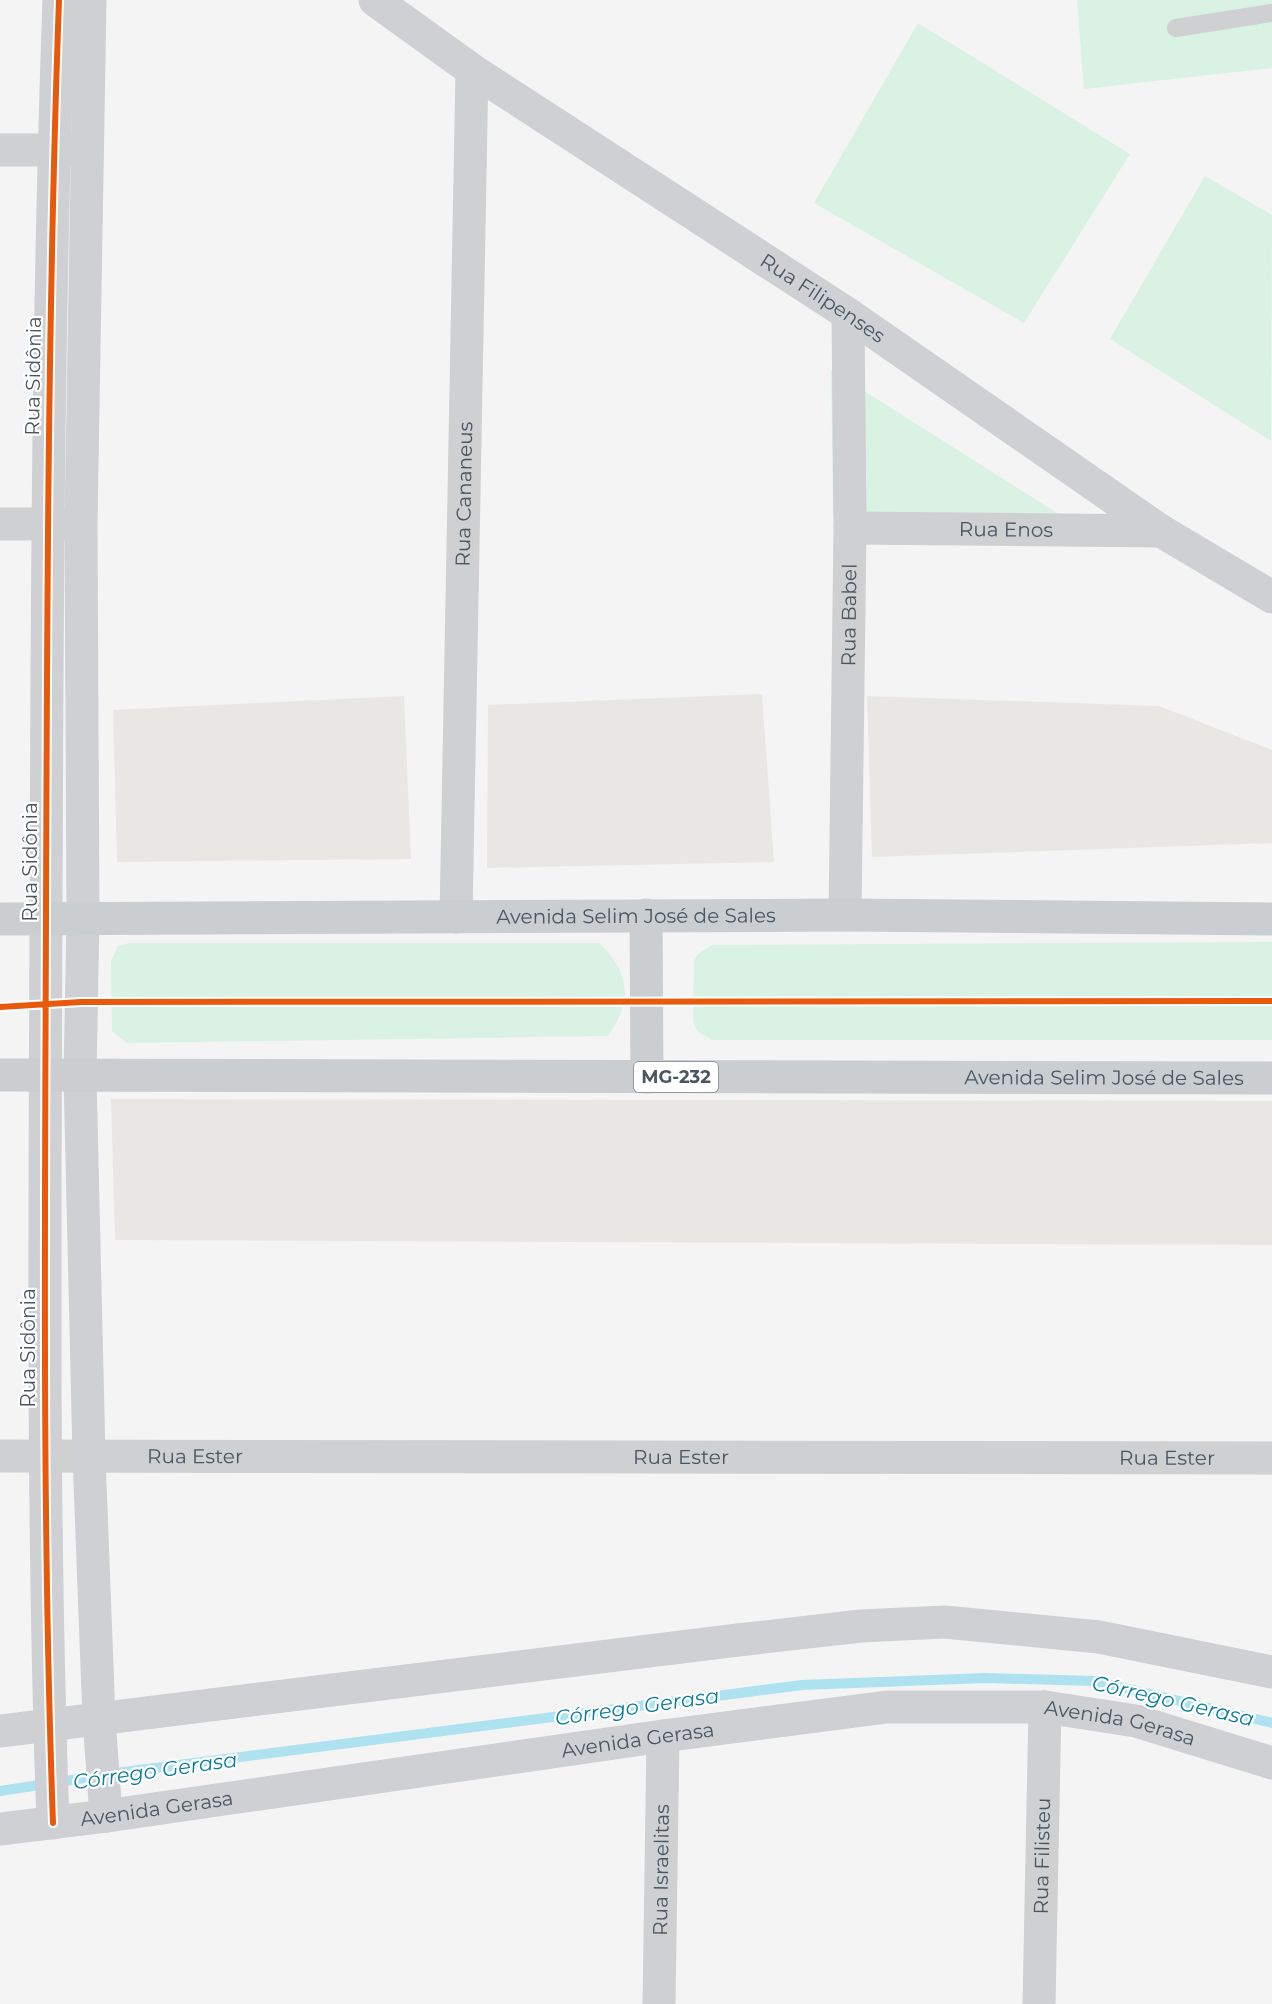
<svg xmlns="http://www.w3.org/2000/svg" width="1272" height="2004" font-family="Montserrat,sans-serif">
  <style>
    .commercial { fill: #e8e7e3 }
    .green { fill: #d9f2e3 }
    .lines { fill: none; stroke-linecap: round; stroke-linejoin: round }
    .stream { stroke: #aee2f0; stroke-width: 10 }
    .lane { stroke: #ced0d2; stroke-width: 18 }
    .street { stroke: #ced0d2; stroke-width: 33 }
    .secondary { stroke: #ced0d4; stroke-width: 33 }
    .primary { stroke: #caced1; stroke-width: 33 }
    .cycleway-casing { stroke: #fff; stroke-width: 10 }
    .cycleway { stroke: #e8590c; stroke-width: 6 }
    .labels { text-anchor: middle; stroke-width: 4.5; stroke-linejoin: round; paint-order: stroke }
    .shield { fill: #fff; stroke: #808990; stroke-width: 1.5 }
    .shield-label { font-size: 18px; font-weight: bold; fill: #4a5661 }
    .street-label { font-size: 20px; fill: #4a5661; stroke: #fff }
    .water-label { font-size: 21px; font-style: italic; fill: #0c7c9b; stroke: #fff }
  </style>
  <rect width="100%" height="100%" fill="#f4f4f4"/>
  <path class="commercial" d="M762,694L774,862L487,868L488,705Z
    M404,696L411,859L117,862L113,710Z
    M867,696L1159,706L1272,750V843L872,857Z
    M111,1099L1272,1101V1245L115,1240Z"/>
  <path class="green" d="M1077,0H1272V68L1084,89Z
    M918,23L1130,154L1024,323L814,203Z
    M1205,176L1272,215L1271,441L1110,339Z
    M831,370L1081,528L833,515Z
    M1272,942V1040H712L697,1031L693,1021L694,961L698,954L712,945Z
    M129,943H599C630,972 633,1001 608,1036L127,1043L112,1031L111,961L118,946Z"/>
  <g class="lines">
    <path class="stream" d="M0,1791L124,1772L802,1685L985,1678L1095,1681L1272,1723"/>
    <path class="lane" d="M1176,28L1272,13"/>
    <g class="street">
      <path d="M0,150H82"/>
      <path d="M0,524H76"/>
      <path id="s1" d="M850,528L1161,531"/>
      <path id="s2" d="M845,915L850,528L848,314"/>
      <path id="s3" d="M456,917L472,70"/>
      <path id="s4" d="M0,1456L1272,1458"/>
      <path id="s5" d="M659,2004L663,1736"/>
      <path id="s6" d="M1039,2004L1045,1707"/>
    </g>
    <g class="secondary">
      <path d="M90,0L81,524L83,918L80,1076L89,1456L99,1719L106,1816"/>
      <path id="s7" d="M375,0L472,70L848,314L1161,531L1272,597"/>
      <path d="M0,1731L738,1640L861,1626L945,1622L1099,1637L1272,1672"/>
      <path d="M53,1823C42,1521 45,1219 46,916C47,611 48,305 59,0"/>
      <path id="s8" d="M0,1829L106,1816L663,1736L887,1707H1045L1136,1721L1272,1763"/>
    </g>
    <g class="primary">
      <path d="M646,915L647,1077"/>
      <path id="s9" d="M0,919L845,915L1272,919"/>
      <path id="s10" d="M0,1075L1272,1078"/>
    </g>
    <defs>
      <path id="cycleway" d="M0,1007L81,1002L1272,1001
        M53,1823C42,1521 45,1219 46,916C47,611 48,305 59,0"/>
    </defs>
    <use href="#cycleway" class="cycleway-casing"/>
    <use href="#cycleway" class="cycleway"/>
  </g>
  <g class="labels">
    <rect class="shield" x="634" y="1062" width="84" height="30" rx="4.5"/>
    <g class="shield-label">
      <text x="676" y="1083">MG-232</text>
    </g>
    <g class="street-label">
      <text dy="7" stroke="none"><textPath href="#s7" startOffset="538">Rua Filipenses</textPath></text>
      <text transform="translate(33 376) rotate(-89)" y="7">Rua Sidônia</text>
      <text dy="7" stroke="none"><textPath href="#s3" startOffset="423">Rua Cananeus</textPath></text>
      <text dy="7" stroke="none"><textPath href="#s1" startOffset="156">Rua Enos</textPath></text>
      <text dy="7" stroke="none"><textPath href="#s2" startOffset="300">Rua Babel</textPath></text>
      <text transform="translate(30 862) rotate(-90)" y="7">Rua Sidônia</text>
      <text dy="7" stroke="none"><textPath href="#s9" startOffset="636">Avenida Selim José de Sales</textPath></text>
      <text dy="7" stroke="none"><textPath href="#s10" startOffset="1104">Avenida Selim José de Sales</textPath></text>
      <text transform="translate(28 1348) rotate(-90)" y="7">Rua Sidônia</text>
      <text dy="7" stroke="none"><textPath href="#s4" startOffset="195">Rua Ester</textPath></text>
      <text dy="7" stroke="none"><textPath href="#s4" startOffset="681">Rua Ester</textPath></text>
      <text dy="7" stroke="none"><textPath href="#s4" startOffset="1167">Rua Ester</textPath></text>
      <text dy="7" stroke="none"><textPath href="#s8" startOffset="1130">Avenida Gerasa</textPath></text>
      <text dy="7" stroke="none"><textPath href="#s8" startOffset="644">Avenida Gerasa</textPath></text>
      <text dy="7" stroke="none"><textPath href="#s8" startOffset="158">Avenida Gerasa</textPath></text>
      <text dy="7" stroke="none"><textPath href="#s6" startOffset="148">Rua Filisteu</textPath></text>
      <text dy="7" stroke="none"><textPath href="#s5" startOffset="134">Rua Israelitas</textPath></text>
    </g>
    <g class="water-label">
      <text transform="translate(1173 1701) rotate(13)" y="7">Córrego Gerasa</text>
      <text transform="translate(637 1707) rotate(-8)" y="7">Córrego Gerasa</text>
      <text transform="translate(155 1771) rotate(-8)" y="7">Córrego Gerasa</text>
    </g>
  </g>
</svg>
